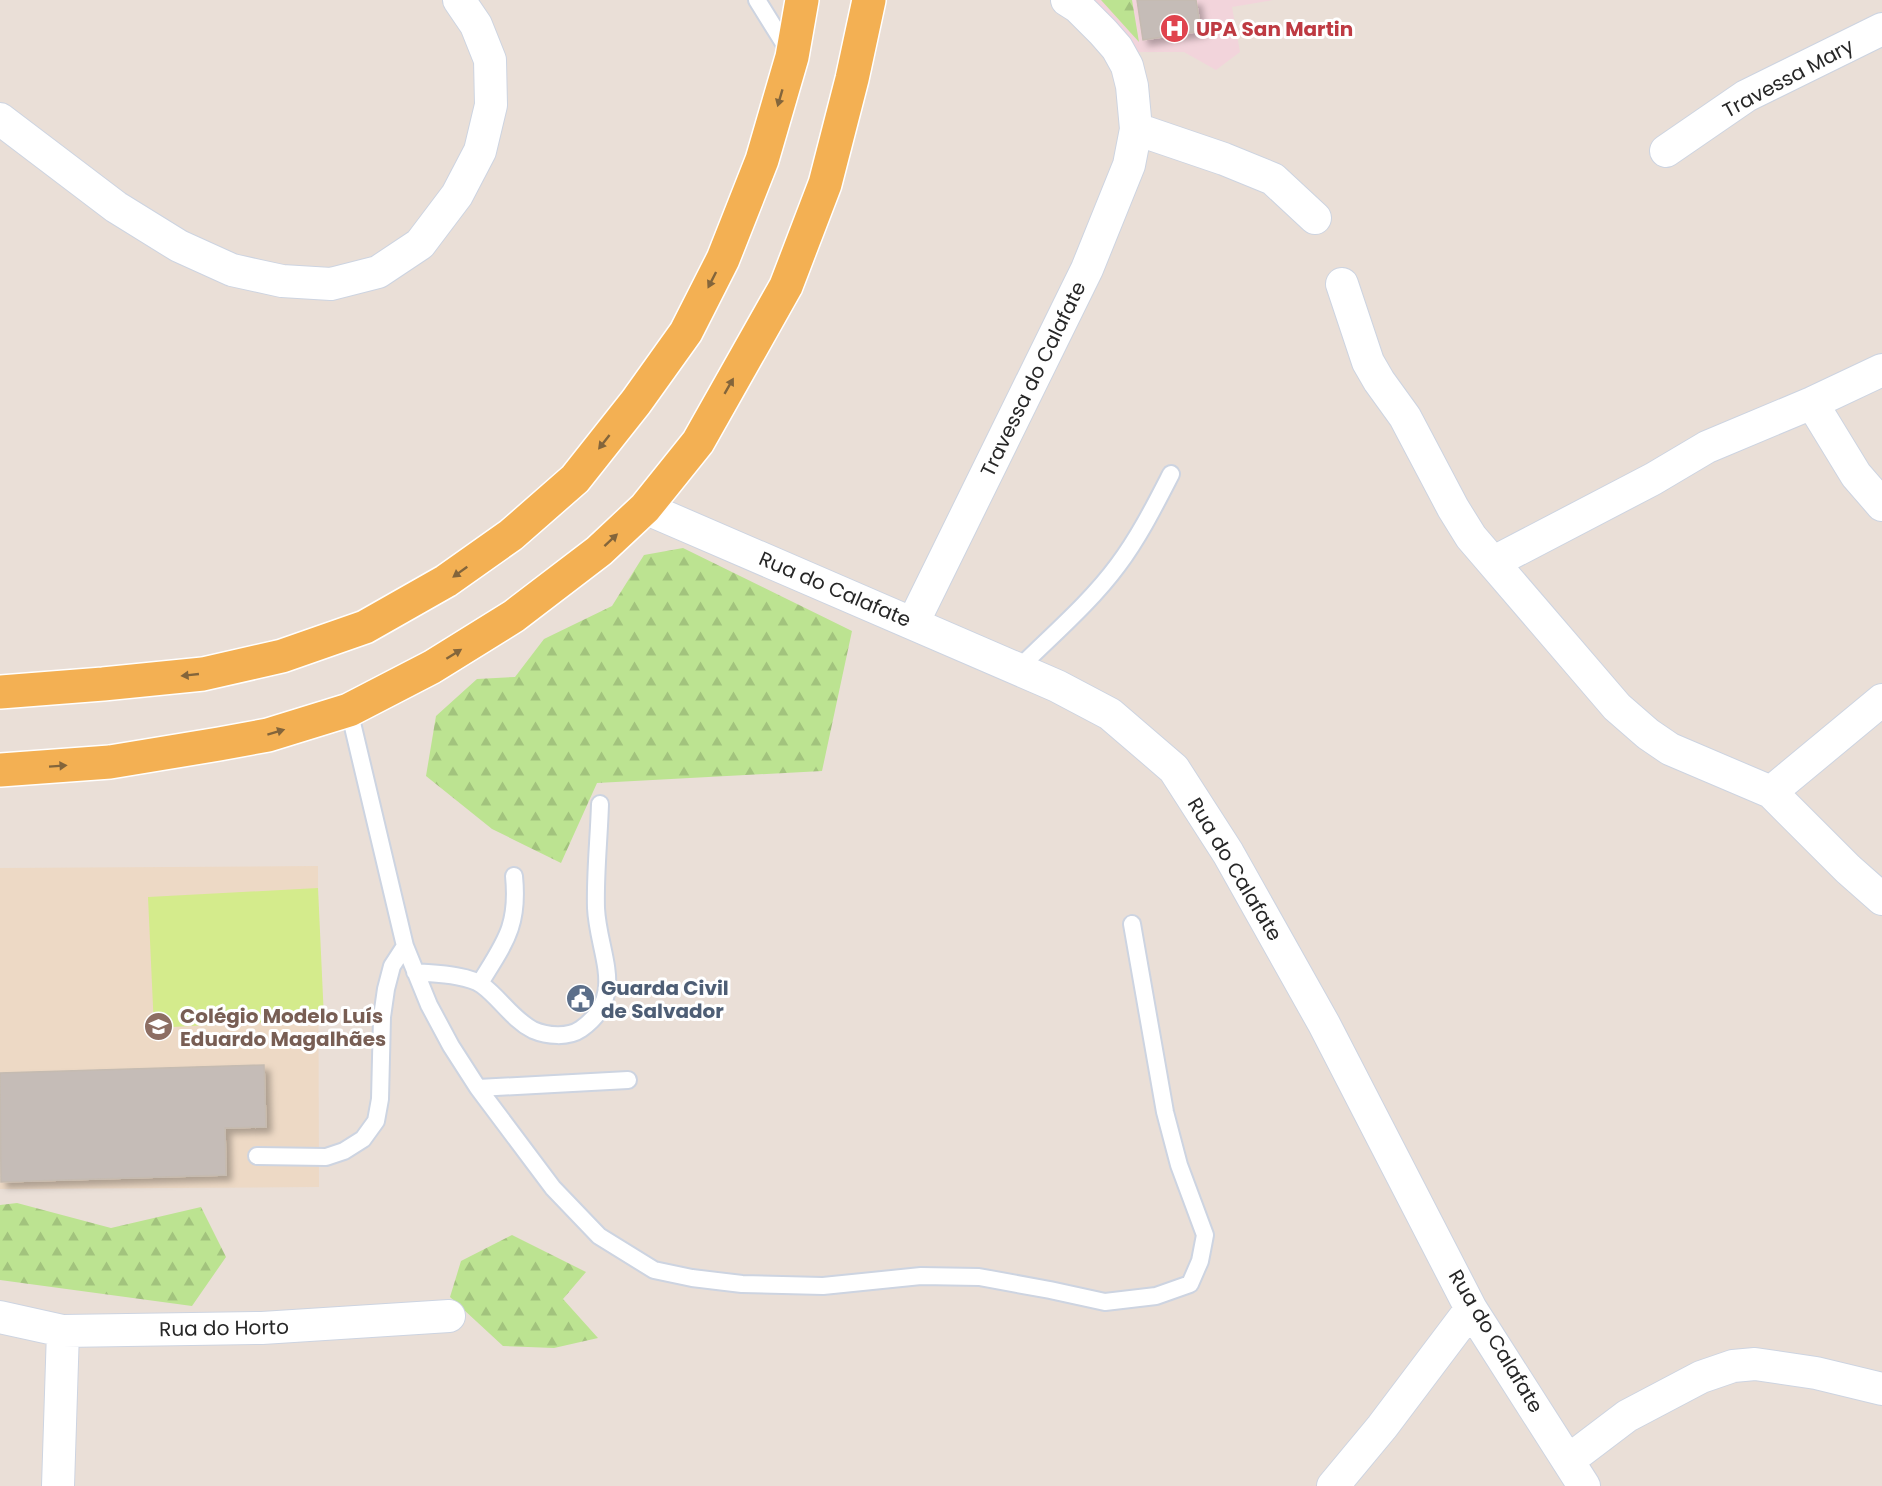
<svg xmlns="http://www.w3.org/2000/svg" width="1882" height="1486" font-family="Poppins,sans-serif">
  <style>
    .education { fill: #edd9c5 }
    .medical { fill: #f2d4db }
    .forest { fill: url(#forest-firs) }
    .pitch { fill: #d4eb8c }
    .building { fill: #c5bcb7; stroke: #c5bbb1; stroke-width: 1.5; filter: url(#shadow) }
    .lines { fill: none; stroke-linecap: round; stroke-linejoin: round }
    .service-casing { stroke: #cdd4e1; stroke-width: 20 }
    .minor-casing { stroke: #cdd4e1; stroke-width: 34 }
    .primary-casing { stroke: #fff; stroke-width: 36 }
    .service { stroke: #fff; stroke-width: 16 }
    .minor { stroke: #fff; stroke-width: 32 }
    .primary { stroke: #f3b053; stroke-width: 33 }
    .oneway { fill: #83653b }
    .labels { text-anchor: middle; stroke-width: 6; stroke-linejoin: round; paint-order: stroke }
    .health-label { font-size: 20px; font-weight: bold; fill: #be3a42; stroke: #fff; text-anchor: start }
    .street-label { font-size: 20px; fill: #272727; stroke: #fff }
    .service-label { font-size: 20px; font-weight: bold; fill: #4e5e75; stroke: #fff; text-anchor: start }
    .education-label { font-size: 20px; font-weight: bold; fill: #785e54; stroke: #fff; text-anchor: start }
  </style>
  <defs>
    <pattern id="forest-firs" width="22" height="20" patternUnits="userSpaceOnUse" patternTransform="scale(1.5)"><rect width="22" height="20" fill="#bce391"/><path d="M5 1l3.5 6h-7zM16 11l3.5 6h-7z" fill="#a2c37d"/></pattern>
    <filter id="shadow"><feDropShadow dx="5.5" dy="5.5" stdDeviation="3" flood-color="#0004"/></filter>
  </defs>
  <rect width="100%" height="100%" fill="#eadfd7"/>
  <path class="education" d="M318,866L319,1187L0,1189V868Z"/>
  <path class="medical" d="M1088,0H1273L1232,7L1240,52L1216,70L1184,52H1134Z"/>
  <path class="forest" d="M1101,0H1132L1139,42Z
    M683,548L852,631L822,771L597,783L561,863L492,829L426,776L436,716L477,679L515,677L544,639L612,606L644,555Z
    M17,1203L111,1228L201,1207L226,1257L192,1306L0,1280V1205Z
    M512,1235L586,1272L563,1299L598,1338L554,1348L503,1346L450,1297L461,1261Z"/>
  <path class="pitch" d="M318,888L324,1019L154,1028L148,897Z"/>
  <path class="building" d="M1137,0H1196L1201,31L1143,40Z
    M264,1065L266,1127L225,1128L226,1175L1,1182L0,1073Z"/>
  <g class="lines">
    <defs>
      <path id="service" d="M757,0L790,53
        M1019,668C1052,635 1090,603 1118,565C1139,537 1155,505 1171,474
        M349,710L405,946L429,1005L451,1046L478,1088L628,1080
        M415,972C433,974 467,974 482,985C500,998 512,1019 533,1030C547,1036 568,1038 581,1029C628,996 598,954 596,908C595,874 599,838 600,804
        M480,983C505,942 519,926 514,876
        M478,1088L553,1188L599,1236L654,1270L692,1278L742,1284L823,1286L921,1276L979,1277L1050,1290L1105,1302L1156,1296L1190,1284L1200,1261L1205,1235L1179,1165L1165,1112L1132,924
        M257,1156L326,1157L344,1151L363,1139L376,1121L380,1099L382,1017L386,989L392,966L405,946"/>
      <path id="minor" d="M0,119L116,207L179,246L232,270L282,281L331,284L378,272L420,244L457,195L480,151L491,105L490,60L476,25L459,0
        M1136,129L1224,159L1273,179L1315,218
        M1666,151L1746,96L1882,29
        M1342,284L1368,362L1379,381L1405,417L1453,508L1471,537L1617,707L1648,734L1670,749L1771,792L1848,869L1882,899
        M1812,403L1856,475L1882,505
        M645,508L1057,686L1110,714L1174,769L1228,853L1324,1024L1471,1309L1584,1486
        M1494,562L1653,479L1707,447L1812,403L1882,370
        M913,623L1087,269L1129,165L1136,129L1132,86L1127,66L1117,48L1103,32L1078,7L1067,0
        M1771,792L1882,700
        M0,1317L63,1331L262,1328L449,1316
        M1569,1460L1627,1416L1701,1377L1733,1366L1755,1364L1816,1373L1882,1389
        M58,1486L63,1331
        M1333,1486L1382,1427L1471,1309"/>
      <path id="primary" d="M0,692L103,684L203,674L282,656L365,627L446,581L511,535L575,479L636,402L686,332L723,259L762,160L792,57L802,0
        M0,770L110,762L219,744L268,735L349,710L432,667L514,616L599,551L645,508L698,442L786,286L825,184L852,79L869,0"/>
    </defs>
    <use href="#service" class="service-casing"/>
    <use href="#minor" class="minor-casing"/>
    <use href="#primary" class="primary-casing"/>
    <use href="#service" class="service"/>
    <use href="#minor" class="minor"/>
    <use href="#primary" class="primary"/>
  </g>
  <defs><path id="oneway-solid" d="M-6-.8H1V-3.2L6.5 0L1 3.2V.8H-6Z" transform="scale(1.5)"/></defs>
  <g class="oneway">
    <use href="#oneway-solid" transform="translate(780 98) rotate(106)"/>
    <use href="#oneway-solid" transform="translate(712 280) rotate(117)"/>
    <use href="#oneway-solid" transform="translate(729 386) rotate(-60)"/>
    <use href="#oneway-solid" transform="translate(604 442) rotate(128)"/>
    <use href="#oneway-solid" transform="translate(611 540) rotate(-43)"/>
    <use href="#oneway-solid" transform="translate(460 572) rotate(144)"/>
    <use href="#oneway-solid" transform="translate(454 654) rotate(-32)"/>
    <use href="#oneway-solid" transform="translate(190 675) rotate(174)"/>
    <use href="#oneway-solid" transform="translate(276 732) rotate(-17)"/>
    <use href="#oneway-solid" transform="translate(58 766) rotate(-4)"/>
  </g>
  <defs>
    <symbol id="hospital-disc" viewBox="-11 -11 22 22"><circle r="9.5" fill="#e0444e" stroke="#fff"/><path d="M-5-5h3v3.5h4V-5h3V5h-3V1.5h-4V5h-3Z" fill="#fff"/></symbol>
    <symbol id="civic-disc" viewBox="-11 -11 22 22"><circle r="9.5" fill="#5c6f8a" stroke="#fff"/><path d="M-.6-6.5H3V-4.5H.6V-3L4-1V1h2V6H-6V1h2V-1L-.6-3ZM-1.2 2.5V6h2.4V2.5Z" fill="#fff"/></symbol>
    <symbol id="school-disc" viewBox="-11 -11 22 22"><circle r="9.5" fill="#8d6e63" stroke="#fff"/><path d="M0-5L7-2L0 1L-7-2ZM-4 1L0 2.5L4 1V4Q0 6-4 4Z" fill="#fff"/></symbol>
  </defs>
  <g fill-rule="evenodd">
    <use href="#hospital-disc" x="1158" y="12" width="33" height="33"/>
    <use href="#civic-disc" x="564" y="982" width="33" height="33"/>
    <use href="#school-disc" x="142" y="1010" width="33" height="33"/>
  </g>
  <g class="labels">
    <g class="health-label">
      <text x="1196" y="36">UPA San Martin</text>
    </g>
    <g class="street-label">
      <text transform="translate(1788 78) rotate(-28)" y="7">Travessa Mary</text>
      <text transform="translate(1033 379) rotate(-64)" y="7">Travessa do Calafate</text>
      <text transform="translate(835 589) rotate(23)" y="7">Rua do Calafate</text>
      <text transform="translate(1235 869) rotate(59)" y="7">Rua do Calafate</text>
      <text transform="translate(224 1328) rotate(-1)" y="7">Rua do Horto</text>
      <text transform="translate(1496 1341) rotate(59)" y="7">Rua do Calafate</text>
    </g>
    <g class="service-label">
      <text x="601" y="995">Guarda Civil<tspan x="601" dy="23">de Salvador</tspan></text>
    </g>
    <g class="education-label">
      <text x="180" y="1023">Colégio Modelo Luís<tspan x="180" dy="23">Eduardo Magalhães</tspan></text>
    </g>
  </g>
</svg>
